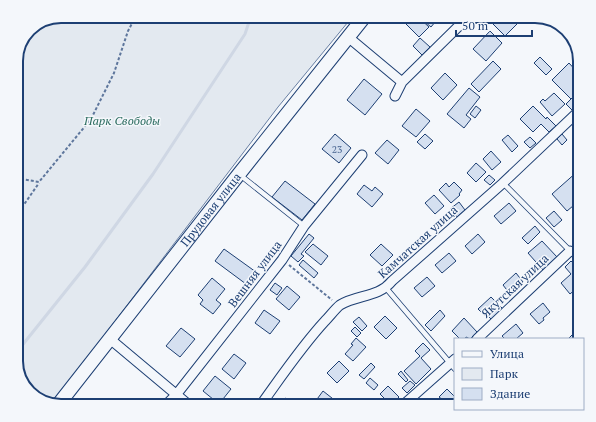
<svg xmlns="http://www.w3.org/2000/svg" width="596" height="422" font-family="'PT Serif',serif">
  <style>
    .green { fill: #e3e9f0; stroke: #687fa3 }
    .lines { fill: none; stroke-linecap: round; stroke-linejoin: round }
    .stream { stroke: #cfd7e4; stroke-width: 3 }
    .building { fill: #d5e0f0; stroke: #1d3f73 }
    .service-casing { stroke: #1d3f73; stroke-width: 6 }
    .minor-casing { stroke: #1d3f73; stroke-width: 11 }
    .secondary-casing { stroke: #1d3f73; stroke-width: 15 }
    .path { stroke: #5e769c; stroke-width: 2; stroke-dasharray: 3 2; stroke-linecap: butt }
    .service { stroke: #f4f7fb; stroke-width: 4.5 }
    .minor { stroke: #f4f7fb; stroke-width: 9 }
    .secondary { stroke: #f4f7fb; stroke-width: 13 }
    .labels { text-anchor: middle; stroke-width: 3; stroke-linejoin: round; paint-order: stroke }
    .number-label { font-size: 10px; fill: #4b6792 }
    .park-label { font-size: 12px; font-style: italic; fill: #2c6c60; stroke: #f4f7fb }
    .street-label { font-size: 12px; fill: #1d3f73; stroke: #f4f7fb }
    .rim { fill: none; stroke: #1d3f73; stroke-width: 2 }
  </style>
  <rect width="100%" height="100%" fill="#f4f7fb"/>
  <path class="green" d="M61,16H353L278,107L71,379L51,403L34,397L16,364V57L31,27Z"/>
  <g class="lines">
    <path class="stream" d="M16,353L85,267L153,174L245,34L251,16"/>
  </g>
  <path class="building" d="M414,16H417L429,27L419,37L406,24Z
    M418,16H440L431,27Z
    M499,16H517L521,20L505,36L492,23Z
    M490,31L502,43L486,61L473,49Z
    M420,38L430,47L422,55L413,46Z
    M540,57L552,69L546,75L534,63Z
    M493,61L501,69L479,92L471,84Z
    M569,63L578,73L573,78L580,86V96L577,93L571,99L552,80Z
    M445,73L457,85L443,100L431,88Z
    M364,79L382,94L365,115L347,100Z
    M469,88L480,97L466,115L471,119L464,128L447,114Z
    M554,93L565,104L552,116L540,102L543,99L545,101Z
    M574,96L580,103V105L573,111L566,104Z
    M476,106L481,110L475,118L470,114Z
    M533,106L546,119L547,117L556,126L549,132L541,124L533,132L520,119Z
    M416,109L430,121L416,137L402,126Z
    M335,134L351,148L339,163L322,149Z
    M425,134L433,141L425,149L417,142Z
    M562,134L567,140L562,145L557,139Z
    M508,135L518,146L512,152L502,140Z
    M530,137L536,143L530,148L524,142Z
    M387,140L399,150L388,164L375,153Z
    M491,151L501,162L492,170L483,159Z
    M476,163L486,172L476,182L467,173Z
    M578,171L580,174V200L567,211L552,194Z
    M489,175L495,180L490,185L484,180Z
    M285,181L315,204L302,220L272,197Z
    M454,182L462,190L459,194L460,195L451,203L439,190L446,183L449,187Z
    M364,185L372,191L375,187L383,194L372,207L357,194Z
    M434,195L444,206L435,214L425,203Z
    M459,202L465,210L457,217L450,209Z
    M509,203L516,211L501,224L494,216Z
    M554,211L562,220L554,227L546,218Z
    M535,226L540,232L528,244L522,238Z
    M309,234L314,238L301,254L304,256L298,262L291,256Z
    M478,234L485,242L472,254L465,246Z
    M542,241L557,257L543,270L528,253Z
    M313,244L328,256L321,265L305,252Z
    M381,244L393,255L382,266L370,255Z
    M224,249L256,272L246,284L215,261Z
    M449,253L456,261L442,273L435,265Z
    M303,260L318,273L314,278L299,265Z
    M571,261L580,270V281L576,285L578,287L570,294L561,283L571,274L565,267Z
    M516,273L523,282L510,294L503,285Z
    M427,277L435,286L422,297L414,288Z
    M212,278L225,289L216,300L221,304L213,314L200,304L203,300L198,295Z
    M275,283L282,288L277,295L270,290Z
    M287,286L300,297L289,310L276,299Z
    M491,297L503,309L492,320L488,316L486,317L478,309Z
    M543,303L550,312L543,318L544,320L539,324L530,314Z
    M264,310L280,321L270,334L255,323Z
    M440,310L445,316L431,331L425,325Z
    M385,316L397,328L386,339L374,327Z
    M359,317L367,326L362,331L353,322Z
    M464,318L477,332L470,339L466,337L465,339H460L452,331Z
    M516,324L523,333L516,339H505L502,336Z
    M355,327L361,333L357,337L351,331Z
    M181,328L195,339L180,357L166,346Z
    M578,329L580,330V339H570L569,338Z
    M356,338L366,347L353,361L345,354L353,345L351,344Z
    M423,343L430,350L421,358L431,369L416,384L404,371L420,356L415,351Z
    M234,354L246,363L234,379L222,369Z
    M339,361L349,371L337,383L327,373Z
    M371,363L375,367L364,379L359,375Z
    M401,371L408,380L406,382L398,374Z
    M215,376L231,389L219,404L203,391Z
    M370,378L378,385L374,390L366,383Z
    M410,381L415,385L407,393L402,388Z
    M388,386L399,397L391,405L380,394Z
    M447,389L455,397V406H447L445,405L444,406H438L437,405L443,400L439,397Z
    M323,391L337,402L334,406H312Z
    M285,398L293,403L291,406H286L282,403Z
    M109,399L117,406H103Z
    M343,400L348,405L347,406H339Z
    M374,401L379,406H369Z
    M418,401L423,406H412Z"/>
  <g class="lines">
    <defs>
      <path id="service" d="M240,175L304,226
        M503,183L580,261
        M386,288L455,369"/>
      <path id="minor" d="M348,37L402,82
        M395,96L402,82L469,16
        M110,339L190,406
        M477,339L570,251
        M165,406L176,395L282,260L304,226L362,155
        M260,406C281,377 301,347 325,321C330,316 335,309 340,305C358,294 378,298 392,281L503,183L580,110
        M402,406L455,359"/>
      <g id="secondary">
        <path id="s1" d="M58,405L239,174L365,16"/>
      </g>
    </defs>
    <use href="#service" class="service-casing"/>
    <use href="#minor" class="minor-casing"/>
    <use href="#secondary" class="secondary-casing"/>
    <path class="path" d="M16,87L21,51L32,27
      M573,129L580,146
      M16,178L39,182L91,119L114,73L128,31L136,16
      M16,216L39,183
      M289,265L332,300"/>
    <use href="#service" class="service"/>
    <use href="#minor" class="minor"/>
    <use href="#secondary" class="secondary"/>
  </g>
  <g class="labels">
    <g class="number-label">
      <text x="337" y="153">23</text>
    </g>
    <g class="park-label">
      <text x="122" y="125">Парк Свободы</text>
    </g>
    <g class="street-label">
      <text dy="4" stroke="none"><textPath href="#s1" startOffset="248">Прудовая улица</textPath></text>
      <text transform="translate(418 242) rotate(-42)" y="4">Камчатская улица</text>
      <text transform="translate(255 274) rotate(-53)" y="4">Вешняя улица</text>
      <text transform="translate(515 286) rotate(-43)" y="4">Якутская улица</text>
    </g>
  </g>
  <path d="M0 0H596V422H0ZM61 23H535A38 38 0 0 1 573 61V361A38 38 0 0 1 535 399H61A38 38 0 0 1 23 361V61A38 38 0 0 1 61 23Z" fill="#f4f7fb" fill-rule="evenodd"/>
  <path class="rim" d="M61 23H535A38 38 0 0 1 573 61V361A38 38 0 0 1 535 399H61A38 38 0 0 1 23 361V61A38 38 0 0 1 61 23Z"/>
  <rect x="454" y="338" width="130" height="72" fill="#f4f7fb" stroke="#9eadc5"/>
  <rect x="462" y="351" width="20" height="6" fill="#f4f7fb" stroke="#9eadc5"/>
  <text x="490" y="358" font-size="12" fill="#1d3f73">Улица</text>
  <rect x="462" y="368" width="20" height="12" fill="#e3e9f0" stroke="#9eadc5"/>
  <text x="490" y="378" font-size="12" fill="#1d3f73">Парк</text>
  <rect x="462" y="388" width="20" height="12" fill="#d5e0f0" stroke="#9eadc5"/>
  <text x="490" y="398" font-size="12" fill="#1d3f73">Здание</text>
  <path d="M456 30v6h76v-6" fill="none" stroke="#1d3f73" stroke-width="2"/>
  <text x="462" y="30" font-size="12" fill="#1d3f73" stroke="#f4f7fb" stroke-width="3" paint-order="stroke">50 m</text>
</svg>
